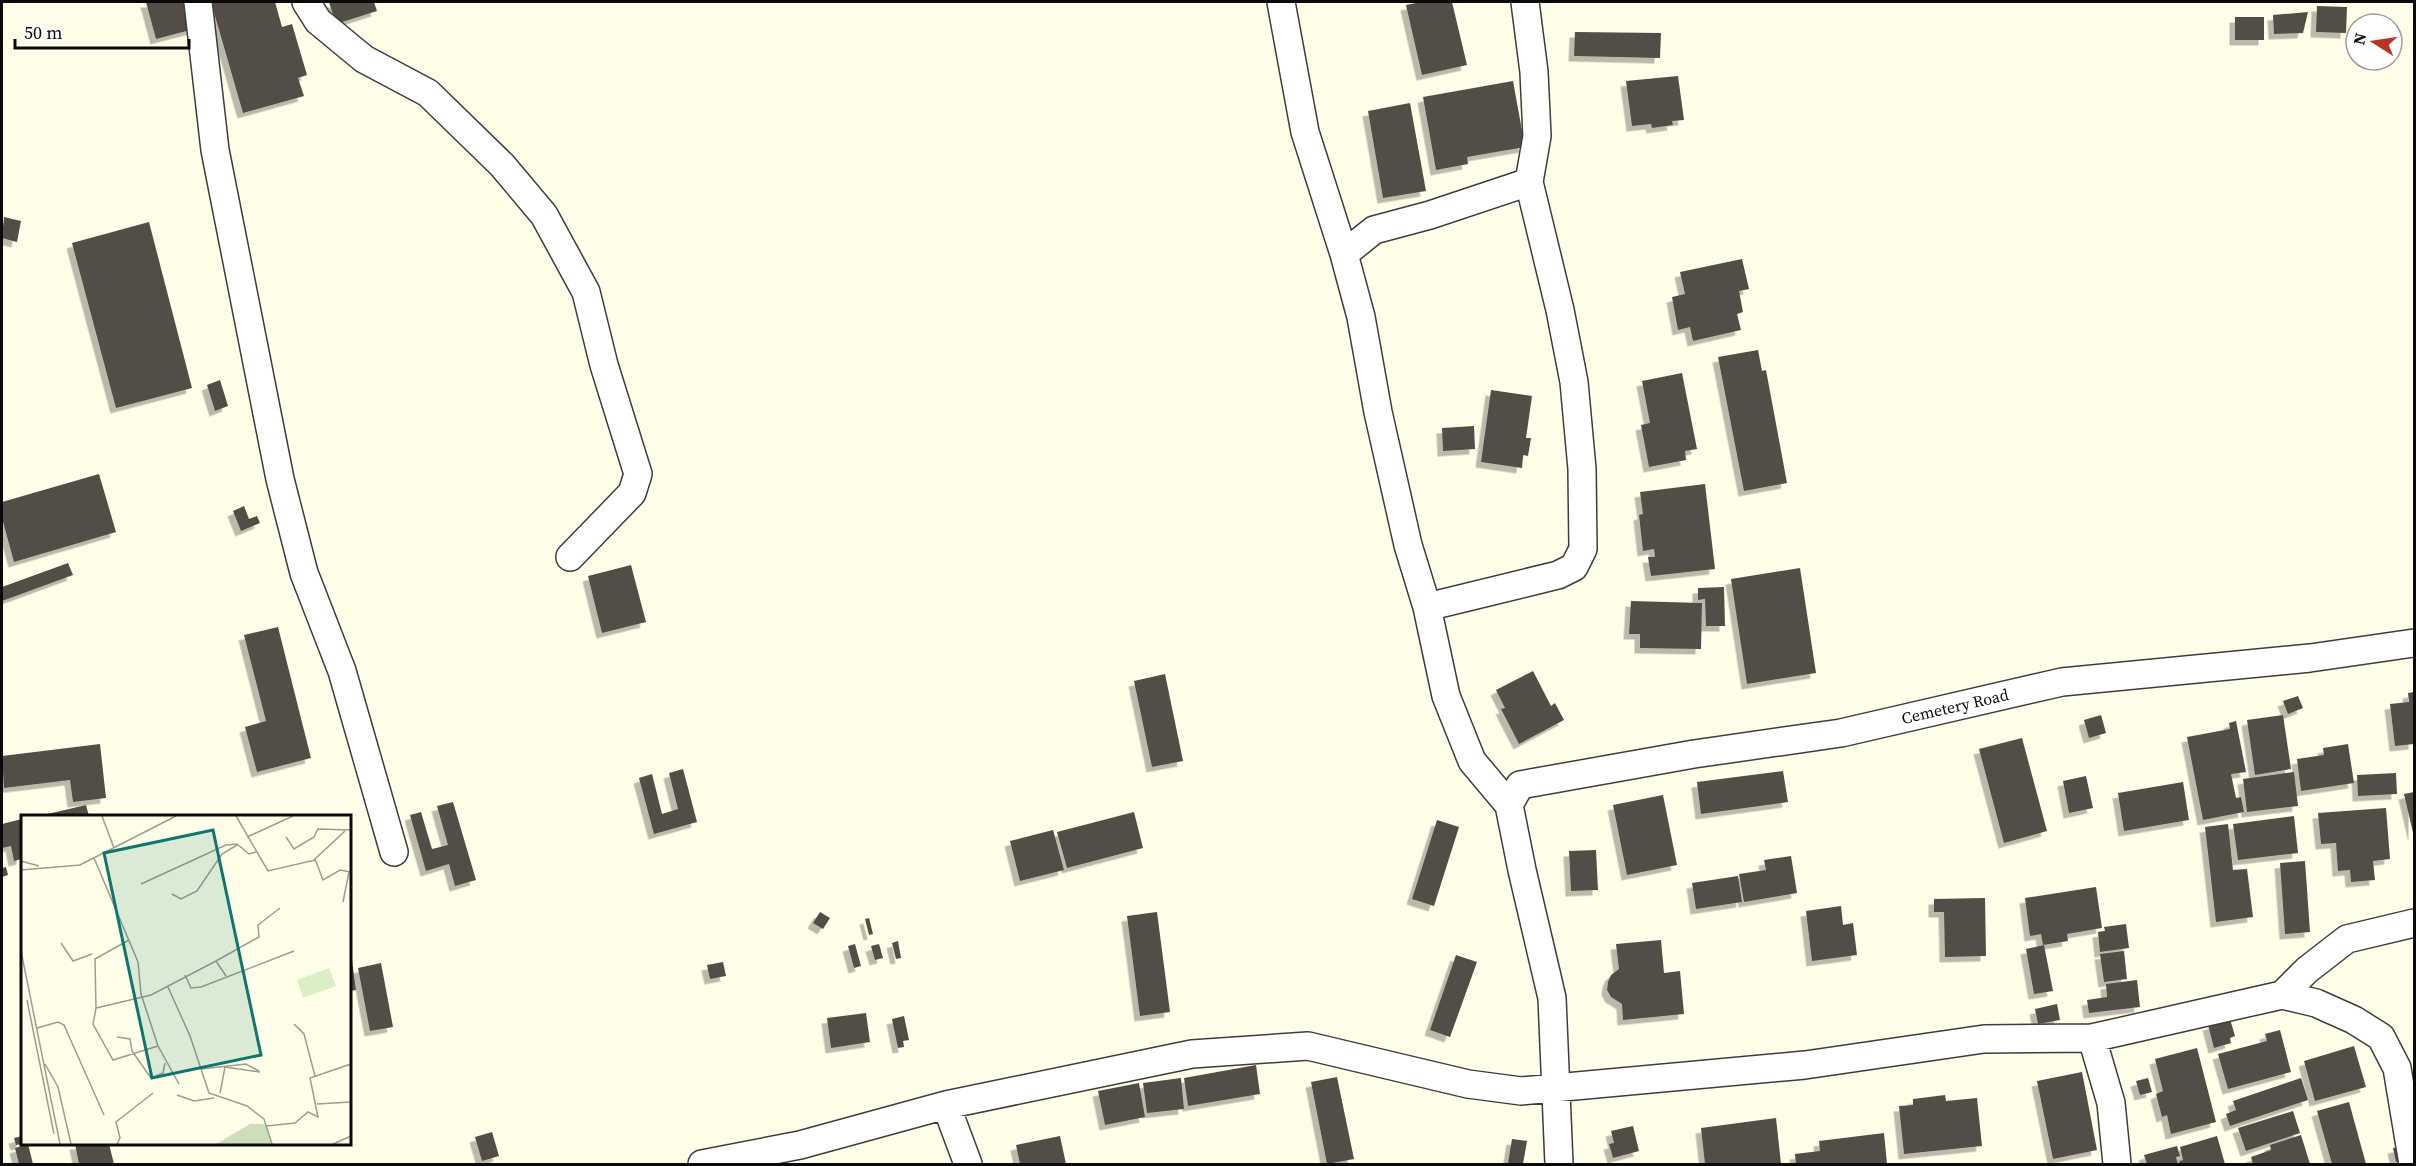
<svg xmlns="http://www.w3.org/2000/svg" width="2416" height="1166" font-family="'Source Serif 4',serif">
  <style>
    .building { fill: #534d47; filter: url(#shadow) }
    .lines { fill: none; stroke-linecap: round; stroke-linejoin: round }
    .minor-casing { stroke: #3d3d3d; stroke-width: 30 }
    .minor { stroke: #fff; stroke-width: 27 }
    .labels { text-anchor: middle; stroke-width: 6; stroke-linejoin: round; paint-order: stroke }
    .street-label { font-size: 16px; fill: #0a0a0a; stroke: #fff }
    .inset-road { fill: none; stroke: #9d9c8f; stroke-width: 1.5 }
    .view { fill: #0f766e; fill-opacity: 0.15; stroke: #0f766e; stroke-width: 3 }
    .inset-edge { fill: none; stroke: #0a0a0a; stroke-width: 3 }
  </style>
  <defs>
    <filter id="shadow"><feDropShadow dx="-5.5" dy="5.5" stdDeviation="0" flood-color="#0004"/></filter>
  </defs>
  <rect width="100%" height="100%" fill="#fffee8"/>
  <path class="building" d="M146,2H184L198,28L156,39Z
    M211,2H275L282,27L292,24L307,75L298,78L304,96L243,113Z
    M329,2H374L377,11L336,24Z
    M1421,2H1452L1467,65L1422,75L1406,5Z
    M2317,6L2347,7L2346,33L2316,32Z
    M2308,12L2303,33L2274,34L2273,15Z
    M2235,17H2264V40H2235Z
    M1575,32L1661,33L1660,58L1574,56Z
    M1678,76L1684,120L1672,121L1673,125L1652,128L1651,124L1632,126L1626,81Z
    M1513,81L1525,147L1467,157L1468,164L1436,170L1423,97Z
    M1410,103L1426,191L1383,198L1368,111Z
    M4,217L21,221L17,242L2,238Z
    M149,222L192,388L116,408L72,243Z
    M1742,259L1749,289L1739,291L1743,312L1737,314L1741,330L1693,341L1690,327L1678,330L1672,297L1685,294L1680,272Z
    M1758,350L1762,371L1766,370L1787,483L1744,491L1718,357Z
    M1682,373L1697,449L1685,451L1686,460L1649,467L1641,425L1650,423L1642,381Z
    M220,380L228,406L215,411L207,385Z
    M1491,390L1532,396L1526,438H1531L1528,456L1523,455L1522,468L1481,462Z
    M1474,426L1475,449L1443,451L1442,428Z
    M99,474L116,532L14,562L2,518V502Z
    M1705,484L1715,569L1651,576L1648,557H1655L1654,549L1643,551L1639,515L1643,514L1640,492Z
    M244,506L249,519L257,516L260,523L241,531L233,511Z
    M68,563L73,575L2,601V587Z
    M631,565L646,622L602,633L588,576Z
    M1800,568L1816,673L1747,684L1731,579Z
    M1724,587L1725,626H1706L1705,599L1698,600V588Z
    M1631,601L1702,603L1701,649L1640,648V634H1629Z
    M278,627L311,758L257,772L245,727L266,721L244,635Z
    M1533,671L1551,706L1555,703L1564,720L1519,744L1501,709L1505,708L1496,690Z
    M1165,674L1183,761L1152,767L1134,681Z
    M2414,692V744L2395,746L2390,704L2409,702L2408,693Z
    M2298,696L2303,708L2288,714L2283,701Z
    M2101,715L2106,733L2089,738L2084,720Z
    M2283,715L2291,769L2255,775L2247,720Z
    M2236,721L2246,772L2231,774L2236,798L2241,797L2244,812L2203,820L2187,737L2230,729L2229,723Z
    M2022,738L2047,831L2004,843L1979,749Z
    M100,744L106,798L73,802L70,780L4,788L2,756Z
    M2348,744L2354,783L2301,791L2297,759L2324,755L2323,748Z
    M683,769L697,822L654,834L639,778L652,774L662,814L678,809L669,773Z
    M1783,771L1788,802L1701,814L1697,782Z
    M2294,772L2298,806L2247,812L2243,779Z
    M2396,773L2397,794L2358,796L2357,775Z
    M2086,776L2093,808L2069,813L2063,781Z
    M2183,782L2189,820L2124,831L2118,793Z
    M2414,792V837L2404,794Z
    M1663,795L1677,865L1627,875L1613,805Z
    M453,802L476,880L455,886L449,864L426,871L410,815L421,812L432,849L448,845L437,806Z
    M86,805L89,816H39Z
    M2386,808L2390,859L2373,861L2375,880L2351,882L2350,870L2338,871L2336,843L2321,844L2318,813Z
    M1134,812L1143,848L1067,868L1057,832Z
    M2294,816L2298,853L2238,860L2233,824Z
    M22,819V859L14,861L11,846L2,848V824Z
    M1437,820L1459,827L1434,906L1412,899Z
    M2228,824L2233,870L2247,869L2253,917L2216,922L2205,827Z
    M1053,830L1064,870L1020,881L1010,841Z
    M1596,850L1598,890L1571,891L1569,851Z
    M1791,856L1797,893L1744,902L1739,874L1766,870L1764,860Z
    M2305,861L2310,932L2285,934L2280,863Z
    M6,867L8,875L2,877V868Z
    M1738,876L1742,902L1696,909L1692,883Z
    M2096,887L2102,928L2067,934L2068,941L2043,945L2041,934L2030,936L2025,898Z
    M1985,898L1986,956L1945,957L1944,912H1934V899Z
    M1841,906L1843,925L1853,923L1857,955L1812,961L1806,911Z
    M820,912L830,918L823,929L813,923Z
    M1157,912L1170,1012L1140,1016L1127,916Z
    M869,918L873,934L869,935L865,919Z
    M2126,924L2129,948L2100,952L2098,932L2105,931L2104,927Z
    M1661,940L1664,973L1680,971L1684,1014L1623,1020L1622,1004L1611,997L1607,990L1608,982L1611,975L1619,969L1616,944Z
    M898,941L901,958L896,959L892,943Z
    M855,944L861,966L854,968L848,946Z
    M879,944L883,958L875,960L871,946Z
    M2044,945L2053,991L2034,994L2026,949Z
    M2124,951L2127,979L2104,982L2100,954Z
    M1456,955L1477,962L1450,1037L1430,1030Z
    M350,961H352L356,990L350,991Z
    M723,962L726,976L710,979L707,965Z
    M381,963L393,1027L370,1031L358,968Z
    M2137,980L2140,1007L2089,1013L2087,1000L2107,997L2106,984Z
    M2057,1004L2060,1020L2038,1024L2035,1009Z
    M866,1013L870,1042L831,1048L827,1018Z
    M904,1016L909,1040L903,1041L904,1047L898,1048L892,1019Z
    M2230,1019L2235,1036L2230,1038L2231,1043L2214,1048L2208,1025Z
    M2280,1030L2291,1072L2228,1089L2218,1054L2267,1041L2265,1034Z
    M2354,1046L2366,1087L2315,1101L2304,1061Z
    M2197,1048L2216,1122L2171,1134L2167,1115L2162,1117L2156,1094L2163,1091L2155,1059Z
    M1256,1065L1260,1094L1188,1106L1184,1078Z
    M2082,1072L2097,1150L2053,1159L2037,1081Z
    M1337,1077L1354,1159L1327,1164L1311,1082Z
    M1181,1078L1184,1109L1147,1113L1143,1083Z
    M2148,1078L2152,1092L2140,1095L2136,1081Z
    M2301,1078L2308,1100L2230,1126L2226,1114L2236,1110L2233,1101Z
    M1139,1083L1145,1117L1105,1125L1098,1091Z
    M1945,1095L1946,1101L1977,1098L1982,1146L1904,1154L1899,1106L1913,1105V1099Z
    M2349,1102L2366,1164H2332L2317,1111Z
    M2293,1111L2300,1133L2246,1151L2238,1128Z
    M1776,1118L1781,1164H1705L1701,1128Z
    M1633,1126L1639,1151L1613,1158L1609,1144L1614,1143L1611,1131Z
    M492,1132L499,1156L482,1161L475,1137Z
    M1884,1133L1887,1164H1796L1795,1154L1820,1151L1819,1141Z
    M2301,1135L2310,1164H2253L2251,1157L2271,1150L2270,1145Z
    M22,1136V1144L16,1145L14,1138Z
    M1060,1136L1066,1164H1020L1016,1145Z
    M2217,1136L2225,1164H2180L2179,1161L2183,1160L2180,1147Z
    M1512,1139L1527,1141L1523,1164L1508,1163Z
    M28,1144L33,1164H19L15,1148Z
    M75,1144H109L114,1164H79Z
    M2177,1146L2180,1156L2176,1157L2178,1164H2147L2144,1155Z
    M2404,1146L2406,1160L2396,1162L2393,1148Z"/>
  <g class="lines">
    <defs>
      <path id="minor" d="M198,2L215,150L280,479L304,573L342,671L394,852
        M306,2L318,21L364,59L428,93L502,165L544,215L586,292L604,365L638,474L632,493L570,557
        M1281,2L1305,132L1344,254
        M1529,182L1430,215L1374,230L1344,254L1361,317L1378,412L1408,545L1427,607L1446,696L1472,761L1509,805L1522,870L1552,998L1559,1164
        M1427,607L1558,575L1574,567L1583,549L1582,469L1574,382L1560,310L1529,182L1537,136L1534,72L1525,2
        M1509,805L1520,785L1694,754L1841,733L2062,682L2310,658L2414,643
        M2282,995L2307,970L2347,939L2414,923
        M2092,1038L2282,995L2316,1003L2354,1020L2381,1037L2397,1068L2413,1164
        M946,1105L968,1164
        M702,1164L800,1145L946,1105L1192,1054L1308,1046L1468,1084L1521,1091L1805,1065L1984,1039L2092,1038L2111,1103L2117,1164"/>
    </defs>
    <use href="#minor" class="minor-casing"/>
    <use href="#minor" class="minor"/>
  </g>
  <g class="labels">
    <g class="street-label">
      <text transform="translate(1955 706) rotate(-13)" y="6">Cemetery Road</text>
    </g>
  </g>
  <g transform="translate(21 815)">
    <rect width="330" height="330" fill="#fffee8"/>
    <path d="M229,309H245L250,329H195Z" fill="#cddebb"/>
    <path d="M308,153L315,171L282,183L276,165Z" fill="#daefc5"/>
    <path class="inset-road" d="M81,1L93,33M215,1L247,56L294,45M324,16L294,44L302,65L319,55L330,57M226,22L272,1M265,22L273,34L293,22L297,14L330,15M73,43L117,147L120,179L137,231L92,245L72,209L75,193M0,46L18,51M0,55L59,50L155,1M120,69L205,30L216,29L228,39L235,37M151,79L160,84L176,76L201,39L216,30M322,87L328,57M108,125L74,144L75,193L130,180L195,146L205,161M40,128L52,146L71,139M0,136L39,329M195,146L238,122L237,110L259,93M164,160L170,173L180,172L273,136M147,172L169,221L188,278L226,291L243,304L251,329M6,185L33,319M273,209L283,219L294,261M16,213L37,207L43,210L83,300M96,222L109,224L111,236L130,263L142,258L144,248M137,231L158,269M24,249L37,272L50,329M180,254L225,249L238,256M199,278L204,252L239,257M156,280L173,286L193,283M296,289L330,287M246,311L274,308L287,297L297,302L289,263L330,249M96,329L99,323L95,307L132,278M312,329L330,321"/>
    <path class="view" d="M192,15L240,240L131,263L83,38Z"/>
    <rect width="330" height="330" class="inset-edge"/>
  </g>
  <rect width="2416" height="1166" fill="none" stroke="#0a0a0a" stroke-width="6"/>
  <g transform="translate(2374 42) rotate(282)"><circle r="28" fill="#ffffff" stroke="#9d9d9d" stroke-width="1.5"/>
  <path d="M0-4.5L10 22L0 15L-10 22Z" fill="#b73525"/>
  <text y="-9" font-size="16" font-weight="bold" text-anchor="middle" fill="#0a0a0a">N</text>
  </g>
  <path d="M15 39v9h174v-9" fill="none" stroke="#0a0a0a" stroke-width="3"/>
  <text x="24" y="39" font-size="18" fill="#0a0a0a" stroke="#ffffff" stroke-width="4.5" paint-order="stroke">50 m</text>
</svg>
